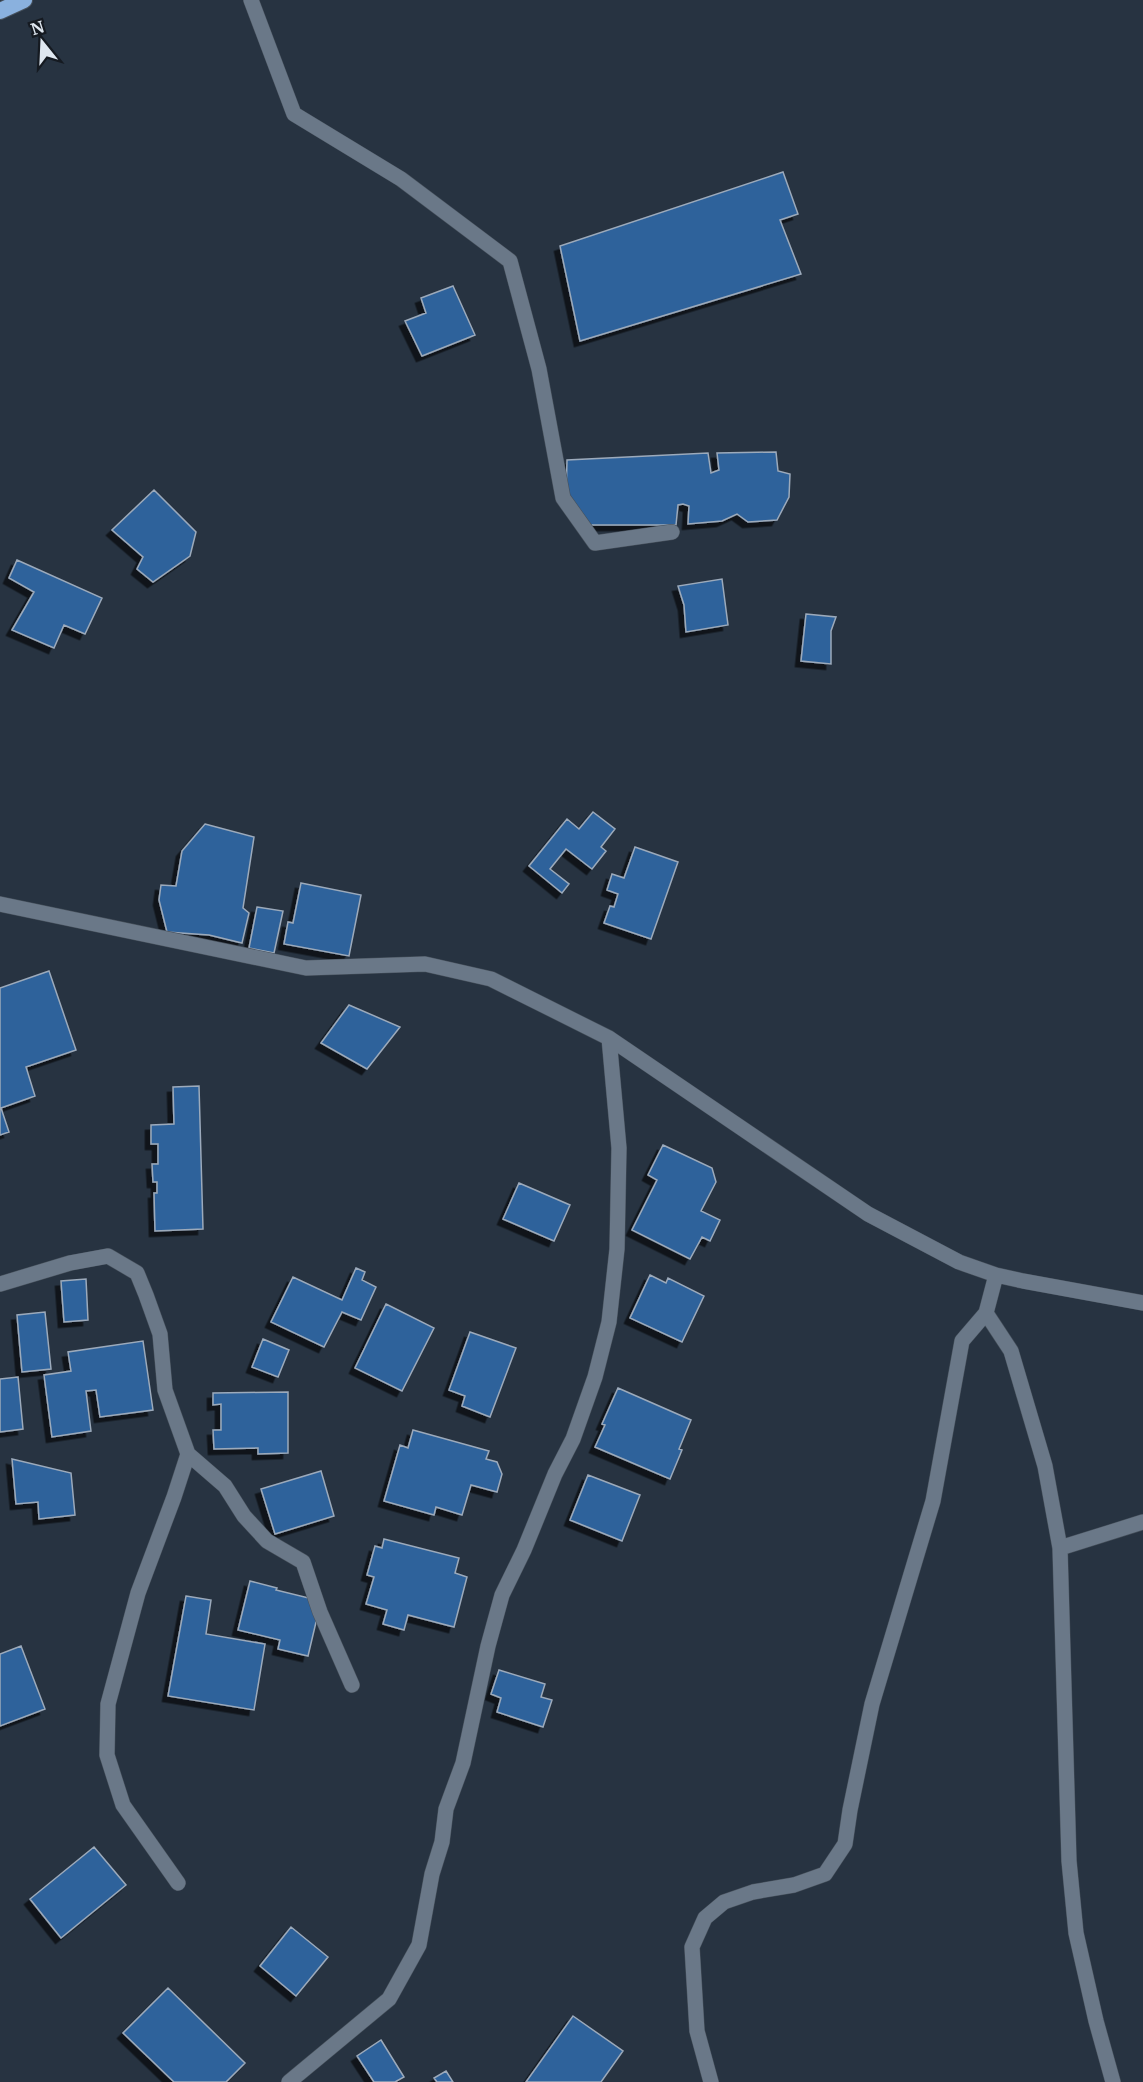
<svg xmlns="http://www.w3.org/2000/svg" width="1143" height="2082" font-family="Merriweather,serif">
  <style>
    .building { fill: #2e629b; stroke: #9caabb; stroke-width: 1.5; filter: url(#shadow) }
    .lines { fill: none; stroke-linecap: round; stroke-linejoin: round }
    .minor-casing { stroke: #46505b; stroke-width: 16 }
    .trunk-casing { stroke: #46505b; stroke-width: 18 }
    .minor { stroke: #6a7888; stroke-width: 15 }
    .trunk { stroke: #8ab1de; stroke-width: 16 }
  </style>
  <defs>
    <filter id="shadow"><feDropShadow dx="-5.5" dy="5.5" stdDeviation="0" flood-color="#0009"/></filter>
  </defs>
  <rect width="100%" height="100%" fill="#273341"/>
  <path class="building" d="M783,172L798,214L780,220L801,274L580,341L560,246Z
    M453,286L475,335L422,356L405,321L426,313L421,298Z
    M776,452L778,471L790,474L789,497L777,520L748,522L737,514L722,521L688,524L689,506L683,504L678,505L676,525H586L566,498L567,460L708,453L711,473L719,470L717,453Z
    M154,490L196,532L190,556L153,582L137,569L143,557L112,530Z
    M17,560L102,598L85,634L64,625L54,648L12,630L34,592L9,578Z
    M722,579L728,625L686,632L684,605L678,586Z
    M806,614L836,617L831,631V664L801,661Z
    M593,812L615,829L601,847L606,851L592,869L566,849L550,869L569,884L562,893L529,866L567,819L579,829Z
    M205,824L254,837L243,908L249,913L242,943L209,935L167,932L159,900L161,885L176,886L182,851Z
    M635,847L678,862L651,939L604,923L610,906L614,907L618,894L607,890L612,874L624,878Z
    M301,883L361,895L349,956L284,944L288,922L293,923Z
    M257,907L283,911L274,953L249,948Z
    M49,971L76,1050L26,1067L35,1096L1,1108L9,1132L0,1135V988Z
    M349,1005L400,1027L367,1069L321,1043Z
    M199,1086L203,1229L155,1231L154,1193H157V1182H153L152,1164H158V1144H151V1125L174,1124L173,1087Z
    M663,1145L712,1168L716,1182L701,1211L720,1220L710,1241L702,1237L690,1259L632,1230L657,1180L648,1175Z
    M519,1183L570,1205L554,1241L503,1219Z
    M356,1268L365,1272L362,1280L376,1287L361,1320L342,1312L324,1347L271,1322L293,1277L342,1300Z
    M650,1275L666,1283L668,1278L704,1296L682,1342L630,1318Z
    M86,1279L88,1320L64,1322L61,1281Z
    M386,1304L434,1328L402,1391L355,1368Z
    M45,1312L51,1369L22,1372L17,1315Z
    M470,1332L516,1348L490,1417L462,1406L465,1396L449,1390Z
    M263,1339L289,1350L278,1377L252,1367Z
    M143,1341L153,1410L100,1417L96,1390L86,1391L91,1431L52,1437L44,1375L71,1371L68,1352Z
    M18,1377L23,1429L0,1432V1379Z
    M618,1388L691,1420L679,1449L682,1450L670,1479L595,1447L605,1425L602,1424Z
    M288,1392V1453L258,1454V1448L214,1449L213,1430H221V1404L213,1405V1393Z
    M413,1430L489,1451L486,1459L497,1462L502,1474L497,1492L471,1485L462,1515L436,1507L434,1515L384,1501L400,1445L408,1448Z
    M12,1459L71,1473L75,1515L39,1519L38,1502L16,1504Z
    M321,1471L334,1516L275,1534L261,1489Z
    M588,1475L640,1495L622,1541L570,1520Z
    M384,1539L459,1558L455,1573L467,1577L454,1627L408,1615L404,1630L383,1624L387,1610L366,1604L374,1577L367,1575L375,1546L382,1548Z
    M250,1581L277,1588L276,1590L321,1601L308,1656L278,1649L280,1640L238,1630Z
    M186,1596L211,1600L206,1634L265,1644L254,1710L168,1696Z
    M21,1646L45,1709L0,1726V1654Z
    M499,1670L545,1684L541,1697L552,1700L543,1727L497,1712L501,1698L491,1694Z
    M94,1847L126,1885L61,1938L30,1899Z
    M291,1927L328,1957L296,1996L260,1966Z
    M168,1988L245,2063L226,2082H174L123,2033Z
    M573,2016L623,2051L601,2082H526Z
    M381,2040L404,2077L395,2082H374L357,2056Z
    M446,2071L453,2082H437L434,2078Z"/>
  <g class="lines">
    <defs>
      <path id="minor" d="M251,0L294,114L401,179L510,261L539,369L563,498L595,543L672,532
        M0,904L306,968L425,964L491,979L609,1038L868,1214L959,1262L996,1275L1023,1281L1143,1303
        M996,1275L986,1313L1011,1351L1045,1466L1060,1548L1069,1861L1076,1933L1096,2021L1113,2082
        M0,1284L70,1263L108,1256L137,1273L146,1295L160,1334L165,1390L188,1454L174,1497L138,1593L108,1704L107,1755L123,1805L178,1883
        M188,1454L225,1486L244,1516L267,1541L303,1562L320,1612L352,1685
        M1060,1548L1143,1522
        M289,2082L389,1999L419,1945L432,1874L442,1842L446,1809L463,1763L488,1646L502,1595L524,1550L555,1474L573,1439L595,1377L609,1322L617,1249L619,1148L609,1038
        M711,2082L697,2031L692,1947L705,1918L724,1902L753,1892L794,1885L825,1874L845,1844L850,1810L872,1704L933,1501L962,1341L986,1313"/>
      <path id="trunk" d="M0,11L24,0"/>
    </defs>
    <use href="#minor" class="minor-casing"/>
    <use href="#trunk" class="trunk-casing"/>
    <use href="#minor" class="minor"/>
    <use href="#trunk" class="trunk"/>
  </g>
  <g transform="translate(42 42) rotate(342)" stroke="#151a21" stroke-width="4.5" paint-order="stroke">
  <path d="M0-4.5L10 22L0 15L-10 22Z" fill="#dfe7f0"/>
  <text y="-9" font-size="16" font-weight="bold" text-anchor="middle" fill="#dfe7f0">N</text>
  </g>
</svg>
